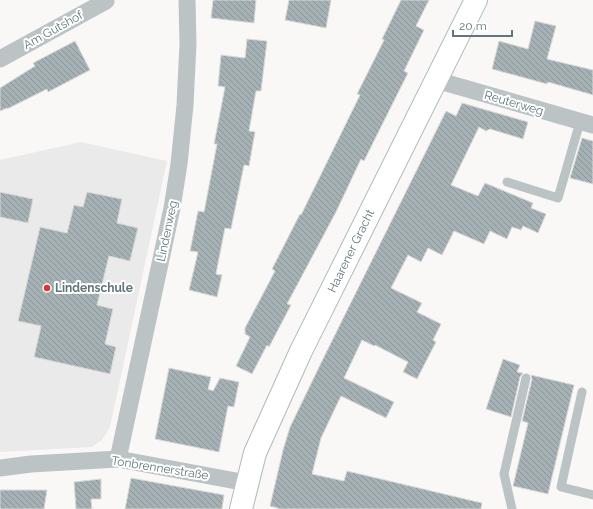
<svg xmlns="http://www.w3.org/2000/svg" width="593" height="509" font-family="Raleway,sans-serif">
  <style>
    .built { fill: #eaeaea }
    .building { fill: url(#building-back-hatch); stroke: #dbdad9 }
    .lines { fill: none; stroke-linecap: round; stroke-linejoin: round }
    .secondary-casing { stroke: #b0b9bb; stroke-width: 24 }
    .lane { stroke: #bbc3c5; stroke-width: 9 }
    .street { stroke: #bbc3c5; stroke-width: 17 }
    .secondary { stroke: #fff; stroke-width: 22 }
    .poi-dot { fill: #db353a; stroke: #fff; stroke-width: 1.5 }
    .labels { text-anchor: middle; stroke-width: 4; stroke-linejoin: round; paint-order: stroke }
    .street-label { font-size: 12px; fill: #60767a; stroke: #fff }
    .poi-label { font-size: 12px; font-weight: bold; fill: #60767a; stroke: #fff; text-anchor: start }
  </style>
  <defs>
    <pattern id="building-back-hatch" width="6" height="6" patternUnits="userSpaceOnUse"><rect width="6" height="6" fill="#a5b1b4"/><path d="M-1 5l2 2M0 0l6 6M5-1l2 2" fill="none" stroke="#8a9597"/></pattern>
  </defs>
  <rect width="100%" height="100%" fill="#f9f8f6"/>
  <path class="built" d="M81,142L167,161L110,427L102,440L92,447L0,452V160Z"/>
  <path class="building" d="M213,0H256L254,23L211,18Z
    M289,0H331L326,28L285,20Z
    M401,0H429L416,26L424,30L404,71L408,73L364,161L361,159L336,212L287,304L291,305L269,347L267,345L252,374L236,366L250,337L245,334V328L275,271L272,269L300,214L301,215L360,95L357,94L384,40L382,39Z
    M535,21L556,26L547,59L593,70V95L548,82L547,84L492,69L499,41L528,49Z
    M247,39L267,41L261,91H256L249,131L255,132L249,166L244,165L231,229L225,228L216,274L222,275L217,297L189,290L198,252L190,251L198,211L204,212L217,144H214L225,87L218,86L221,55L245,58Z
    M75,41L90,70L48,92L47,89L7,109V108L0,111V88L35,66L33,63Z
    M462,103L528,122L523,139L490,129L486,131L479,127L451,185L478,196L485,183L533,203L531,208L546,214L538,233L523,226L521,230L512,227L507,239L490,231L484,244L454,231L442,255L428,248L421,262L408,255L391,288L422,303L417,312L441,324L433,340L436,342L417,379L403,372L408,362L375,345L374,346L362,340L344,378L394,402L386,418L341,396L321,438L312,474L344,481L347,471L482,503L481,509H281L270,506L283,450L290,427L321,363L446,111L456,116Z
    M582,138L593,141V184L570,178Z
    M0,192L33,199L28,223L0,217Z
    M87,192L122,199L117,223L138,228L130,261L109,256L97,305L113,309L105,344L116,347L110,374L34,357L41,326L18,321L40,227L67,233L74,205L83,207Z
    M503,359L520,365L517,372L523,373L520,377L511,417L486,409Z
    M169,368L211,377L208,389L213,391L220,378L239,382L234,407L228,406L219,452L155,439Z
    M531,375L574,385L548,494L513,486L528,423L522,421L532,379Z
    M131,478L224,495L222,509H125Z
    M101,479V499H91L92,509H76L74,482Z
    M0,490H47L44,509H0Z"/>
  <g class="lines">
    <defs>
      <path id="secondary" d="M241,509L255,453L301,351L476,0"/>
    </defs>
    <use href="#secondary" class="secondary-casing"/>
    <path class="lane" d="M507,182L558,198L580,122
      M582,392L561,487L593,495
      M512,509L504,474L526,378"/>
    <path class="street" d="M0,59L106,1L105,0
      M436,80L593,125
      M118,459L172,208L179,164L185,105L188,44L187,0
      M0,468L31,464L118,459L247,483"/>
    <use href="#secondary" class="secondary"/>
  </g>
  <circle class="poi-dot" cx="47" cy="288" r="4"/>
  <g class="labels">
    <g class="street-label">
      <text transform="translate(53 30) rotate(-29)" y="4">Am Gutshof</text>
      <text transform="translate(514 103) rotate(16)" y="4">Reuterweg</text>
      <text transform="translate(167 231) rotate(-78)" y="4">Lindenweg</text>
      <text transform="translate(351 251) rotate(-64)" y="4">Haarener Gracht</text>
      <text transform="translate(160 468) rotate(9)" y="4">Tonbrennerstraße</text>
    </g>
    <g class="poi-label">
      <text x="55" y="292">Lindenschule</text>
    </g>
  </g>
  <path d="M453 30v6h59v-6" fill="none" stroke="#60767a" stroke-width="2"/>
  <text x="459" y="30" font-size="12" fill="#60767a" stroke="#ffffff" stroke-width="3" paint-order="stroke">20 m</text>
</svg>
